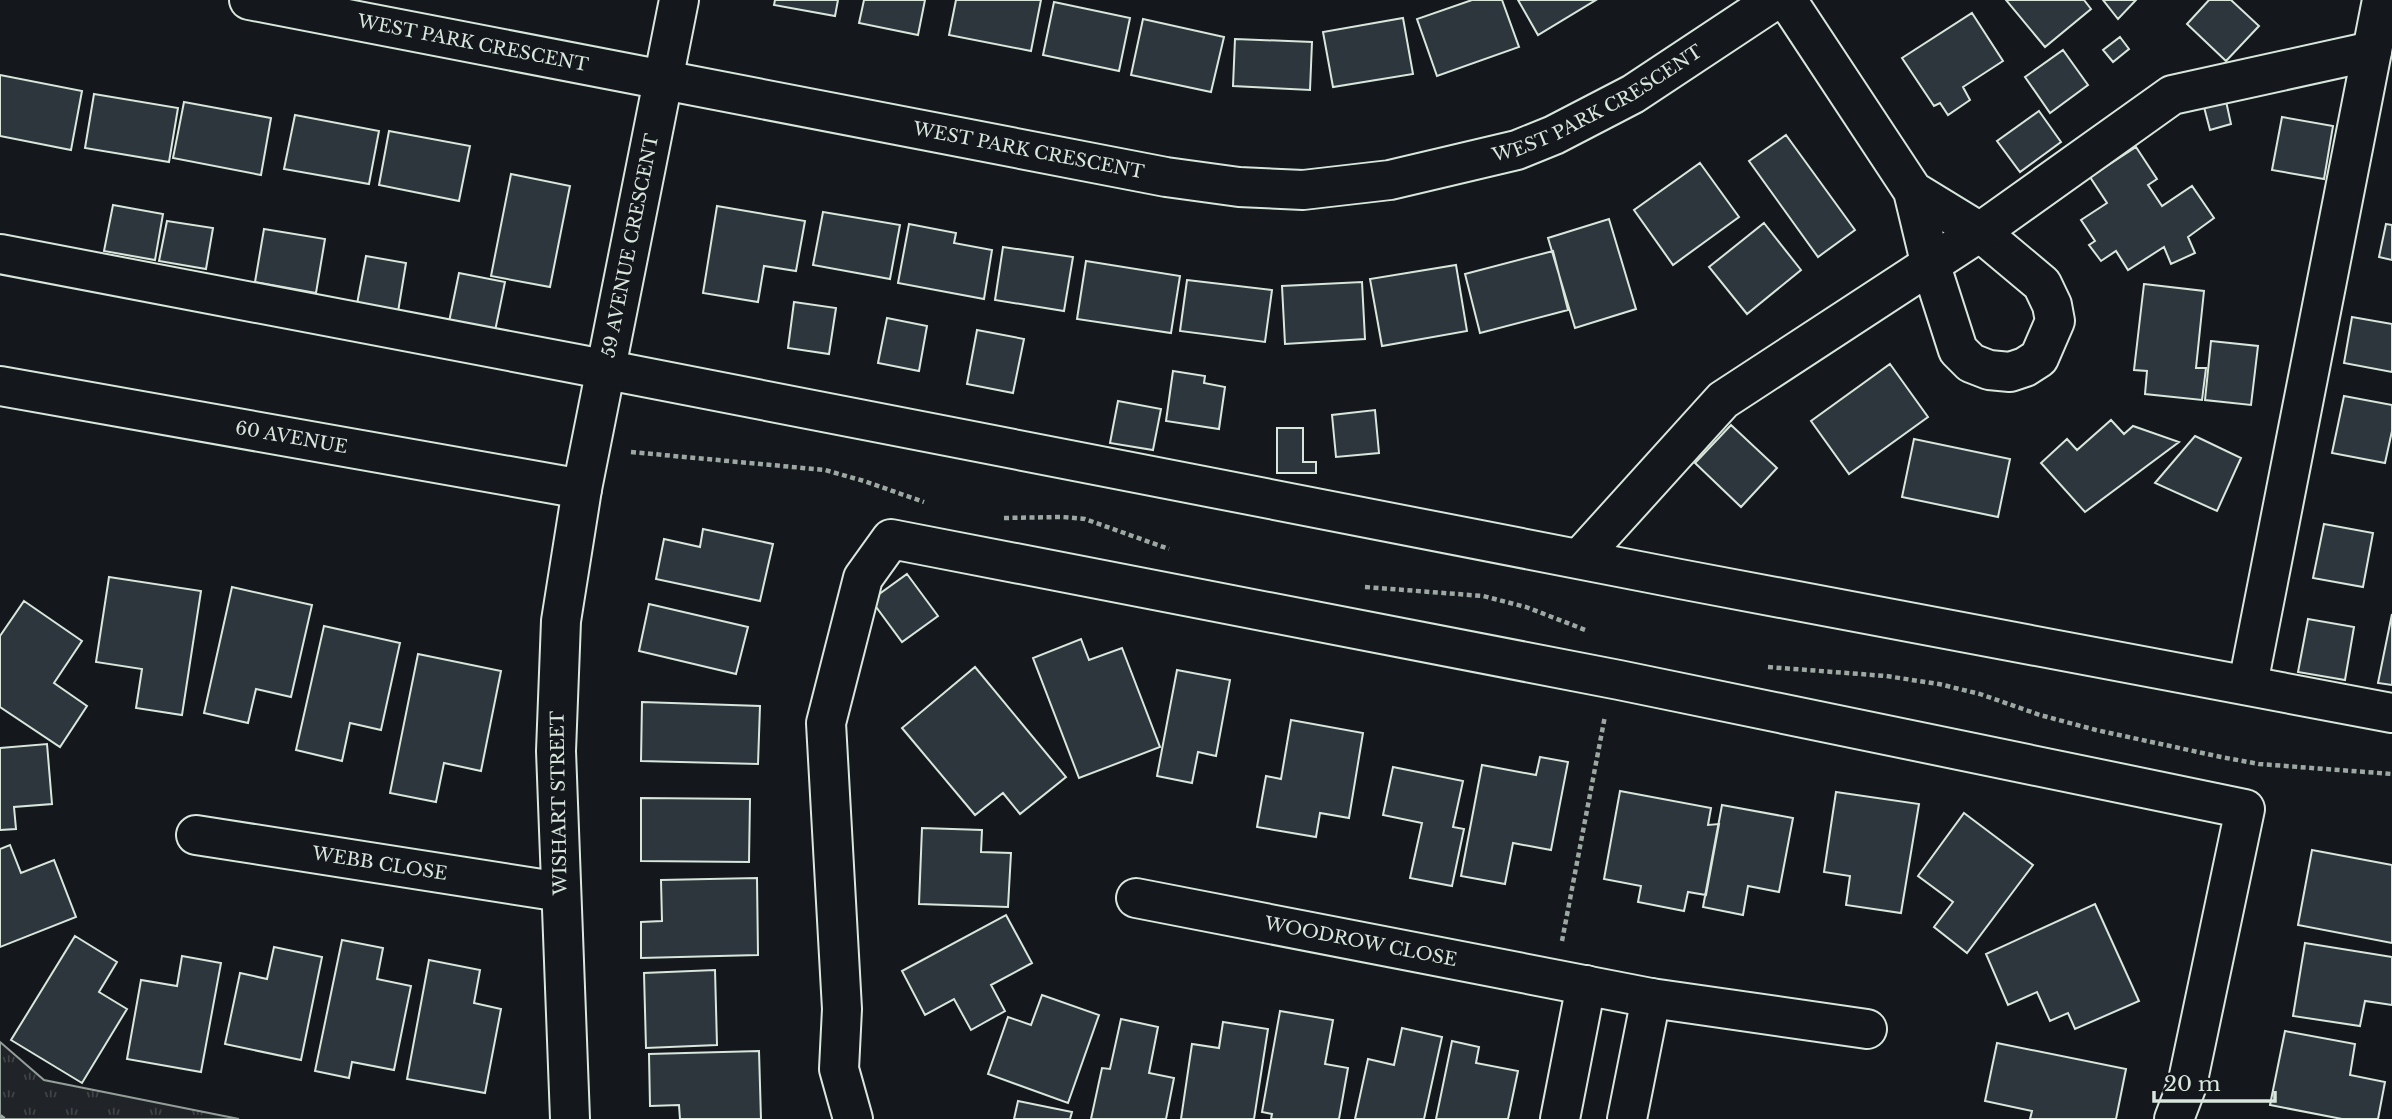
<svg xmlns="http://www.w3.org/2000/svg" width="2392" height="1119" font-family="'Libre Baskerville',serif">
  <style>
    .grass { fill: url(#grass-tufts); stroke: #939e99; stroke-width: 2 }
    .building { fill: #2c363c; stroke: #d8e6dc; stroke-width: 2 }
    .lines { fill: none; stroke-linecap: round; stroke-linejoin: round }
    .minor-casing { stroke: #d8e6dc; stroke-width: 42 }
    .path { stroke: #9da8a2; stroke-width: 4.5; stroke-dasharray: 5 3.5; stroke-linecap: butt }
    .minor { stroke: #14181c; stroke-width: 38 }
    .labels { text-anchor: middle; stroke-width: 5; stroke-linejoin: round; paint-order: stroke }
    .street-label { font-size: 18px; fill: #d8e6dc; stroke: #14181c }
  </style>
  <defs>
    <pattern id="grass-tufts" width="24" height="20" patternUnits="userSpaceOnUse" patternTransform="scale(1.75)"><rect width="24" height="20" fill="#202428"/><path d="M3 7l-1-3M5 7V3M7 7l1-3M15 17l-1-3M17 17v-4M19 17l1-3" fill="none" stroke="#404447"/></pattern>
  </defs>
  <rect width="100%" height="100%" fill="#14181c"/>
  <path class="grass" d="M0,1042L44,1080L239,1119H0Z"/>
  <path class="building" d="M775,0H838L835,16L774,5Z
    M864,0H925L918,35L859,23Z
    M956,0H1041L1031,51L949,35Z
    M1472,0H1502L1519,47L1437,76L1417,19Z
    M1518,0H1596L1538,35Z
    M2006,0H2084L2091,9L2045,47Z
    M2103,0H2136L2118,19Z
    M2209,0H2231L2259,26L2226,61L2187,24Z
    M1054,2L1130,18L1119,71L1043,55Z
    M1972,13L2003,61L1963,87L1970,100L1948,115L1940,103L1934,106L1902,58Z
    M1403,18L1413,74L1333,87L1323,32Z
    M1143,19L1224,37L1211,92L1131,75Z
    M2120,37L2129,49L2113,62L2103,50Z
    M1235,39L1312,42L1310,90L1233,86Z
    M2063,50L2088,85L2050,113L2025,77Z
    M0,75L82,91L71,150L0,136Z
    M94,94L178,108L169,162L85,148Z
    M2226,101L2231,124L2210,130L2204,107Z
    M184,102L271,118L261,175L173,158Z
    M2039,111L2061,142L2020,172L1997,141Z
    M295,115L379,131L369,184L284,169Z
    M2282,117L2333,126L2324,179L2272,170Z
    M389,131L470,146L459,201L379,185Z
    M1786,135L1855,230L1818,257L1749,161Z
    M2136,147L2157,179L2148,185L2162,206L2192,186L2214,218L2188,237L2195,253L2171,264L2164,247L2128,270L2116,251L2101,261L2089,245L2095,241L2081,220L2107,203L2090,177Z
    M1700,163L1739,217L1673,265L1634,210Z
    M511,174L570,186L550,287L491,276Z
    M113,205L163,214L155,260L104,251Z
    M717,206L805,221L796,271L764,266L758,302L703,293Z
    M823,212L900,225L890,279L813,265Z
    M1609,219L1636,309L1575,328L1548,238Z
    M167,221L213,228L206,269L159,261Z
    M1764,223L1801,270L1747,314L1709,267Z
    M909,224L956,233L954,243L992,250L984,299L898,283Z
    M2386,224L2392,225V260L2379,257Z
    M264,229L325,239L316,293L255,282Z
    M1003,247L1073,257L1064,311L995,300Z
    M1553,251L1568,310L1480,333L1465,274Z
    M366,256L406,263L398,312L357,304Z
    M1086,261L1180,276L1171,333L1077,319Z
    M1456,265L1467,331L1382,346L1370,279Z
    M459,273L505,282L495,331L449,322Z
    M1187,280L1272,290L1265,342L1180,331Z
    M1362,282L1365,339L1285,344L1282,286Z
    M2144,284L2204,291L2196,368H2206L2202,400L2145,394L2147,371L2134,370Z
    M794,302L836,308L829,354L788,348Z
    M2352,317L2392,324V372L2344,363Z
    M887,318L927,326L919,371L878,363Z
    M977,330L1024,339L1013,393L967,384Z
    M2211,341L2258,346L2251,405L2205,400Z
    M1890,364L1928,417L1849,474L1811,421Z
    M1173,371L1205,376L1204,383L1225,387L1219,429L1166,421Z
    M2344,396L2392,405V431L2385,463L2332,453Z
    M1118,401L1161,409L1153,450L1110,443Z
    M1375,410L1379,453L1336,457L1332,415Z
    M2111,420L2124,434L2133,426L2179,442L2085,512L2041,463L2067,439L2077,450Z
    M1731,425L1777,468L1741,507L1695,463Z
    M1277,428H1303V462H1316V473H1277Z
    M2195,436L2241,458L2217,511L2155,483Z
    M1914,439L2010,459L1998,517L1902,497Z
    M2324,524L2373,533L2363,587L2313,578Z
    M703,529L773,544L760,601L656,579L664,539L700,547Z
    M907,574L938,616L902,642L871,600Z
    M109,577L201,591L182,715L136,708L142,669L96,662Z
    M232,587L312,605L291,697L256,689L248,723L204,713Z
    M24,601L82,641L54,683L87,706L60,747L0,707V636Z
    M649,604L748,627L736,674L639,651Z
    M2392,614V685L2378,683Z
    M2308,619L2354,627L2345,680L2298,672Z
    M324,626L400,643L381,730L350,723L342,761L296,750Z
    M1081,639L1089,660L1122,648L1160,747L1079,778L1033,658Z
    M418,654L501,671L481,771L444,763L436,802L390,793Z
    M975,667L1066,777L1020,814L1003,793L975,815L902,728Z
    M1177,670L1230,680L1216,756L1198,752L1192,783L1157,776Z
    M642,702L760,706L758,764L641,761Z
    M1291,720L1363,733L1349,818L1320,813L1316,837L1257,827L1266,776L1281,779Z
    M47,744L52,804L14,807L16,829L0,830V748Z
    M1540,757L1568,762L1551,850L1513,843L1505,884L1461,876L1482,765L1536,775Z
    M1393,767L1463,781L1453,827L1464,829L1452,886L1410,878L1422,823L1383,815Z
    M1620,791L1711,808L1708,825L1719,824L1706,895L1688,892L1684,911L1638,902L1641,886L1604,879Z
    M1836,792L1919,804L1901,913L1846,905L1850,876L1824,872Z
    M641,798L750,799L749,862L641,861Z
    M1722,805L1793,818L1779,892L1748,886L1743,915L1703,907Z
    M1964,813L2033,865L1967,953L1934,927L1953,902L1918,876Z
    M922,828L982,830L981,852L1011,853L1008,907L919,904Z
    M10,845L21,873L54,860L76,917L0,947V849Z
    M2312,850L2392,865V943L2298,925Z
    M757,878L758,955L641,958V922L662,921L661,880Z
    M2095,904L2139,1001L2075,1029L2068,1013L2050,1021L2037,992L2008,1005L1986,954Z
    M1006,915L1032,963L991,985L1005,1011L971,1030L954,999L925,1015L902,971Z
    M75,936L117,962L99,992L127,1009L82,1083L11,1040Z
    M342,940L383,948L377,979L411,986L394,1070L352,1062L349,1078L315,1071Z
    M2305,943L2392,957V1005L2365,1001L2360,1026L2293,1016Z
    M274,947L322,957L301,1060L225,1044L240,973L267,979Z
    M182,956L221,963L201,1072L127,1059L141,980L177,986Z
    M429,960L480,970L474,1003L501,1009L485,1093L407,1079Z
    M715,970L717,1045L646,1048L644,973Z
    M1042,995L1099,1015L1068,1103L988,1074L1008,1017L1031,1025Z
    M1280,1011L1333,1020L1325,1064L1348,1068L1339,1119H1271L1272,1114L1262,1112Z
    M1121,1019L1158,1027L1149,1073L1174,1078L1166,1119H1091L1102,1068L1110,1069Z
    M1223,1022L1268,1029L1254,1119H1181L1192,1044L1219,1048Z
    M1402,1028L1442,1037L1424,1119H1355L1368,1059L1394,1065Z
    M2285,1031L2355,1044L2350,1075L2385,1082L2378,1119H2342L2270,1105Z
    M1452,1041L1479,1047L1476,1063L1518,1071L1508,1119H1436Z
    M1997,1043L2126,1069L2116,1119H2030L2032,1111L1985,1101Z
    M759,1051L761,1119H680L679,1105L650,1106L649,1054Z
    M1018,1101L1072,1112L1070,1119H1014Z"/>
  <g class="lines">
    <defs>
      <g id="minor">
        <path id="s1" d="M249,0L1166,177L1239,187L1303,190L1390,180L1517,150L1554,135L1633,94L1775,0"/>
        <path d="M1787,0L1913,191L1931,266L1958,350L1971,363L1989,370L2010,372L2025,367L2039,358L2055,321L2052,305L2042,284L1980,232L1913,191"/>
        <path d="M0,254L577,364L1680,579L2392,713"/>
        <path id="s2" d="M0,386L582,489"/>
        <path d="M1580,558L1723,400L1980,232L2172,95L2372,51"/>
        <path d="M2248,684L2382,0"/>
        <path id="s3" d="M196,835L561,892"/>
        <path id="s4" d="M1136,898L1651,998L1867,1029"/>
        <path id="s5" d="M570,1119L556,751L561,621L582,489L679,0"/>
        <path d="M853,1119L839,1069L842,1009L826,723L863,578L891,539L1619,680L2245,809L2187,1085L2174,1119"/>
        <path d="M1560,1119L1586,985"/>
        <path d="M1627,1119L1651,998"/>
      </g>
    </defs>
    <use href="#minor" class="minor-casing"/>
    <path class="path" d="M631,452L825,470L864,481L924,502
      M1004,518L1062,517L1085,519L1169,549
      M1365,587L1483,596L1526,607L1588,631
      M1768,667L1886,676L1939,684L1980,694L2040,715L2096,730L2221,757L2259,764L2392,774
      M1562,941L1605,716
      M0,1116L4,1119"/>
    <use href="#minor" class="minor"/>
  </g>
  <g class="labels">
    <g class="street-label">
      <text dy="6" stroke="none"><textPath href="#s1" startOffset="228">WEST PARK CRESCENT</textPath></text>
      <text dy="6" stroke="none"><textPath href="#s1" startOffset="1382">WEST PARK CRESCENT</textPath></text>
      <text dy="6" stroke="none"><textPath href="#s1" startOffset="794">WEST PARK CRESCENT</textPath></text>
      <text dy="6" stroke="none"><textPath href="#s5" startOffset="880">59 AVENUE CRESCENT</textPath></text>
      <text dy="6" stroke="none"><textPath href="#s2" startOffset="296">60 AVENUE</textPath></text>
      <text transform="translate(559 803) rotate(-91)" y="6">WISHART STREET</text>
      <text dy="6" stroke="none"><textPath href="#s3" startOffset="186">WEBB CLOSE</textPath></text>
      <text dy="6" stroke="none"><textPath href="#s4" startOffset="229">WOODROW CLOSE</textPath></text>
    </g>
  </g>
  <path d="M2154 1091v10h121v-10" fill="none" stroke="#d8e6dc" stroke-width="3.5"/>
  <text x="2164" y="1091" font-size="21" fill="#d8e6dc" stroke="#14181c" stroke-width="5" paint-order="stroke">20 m</text>
</svg>
